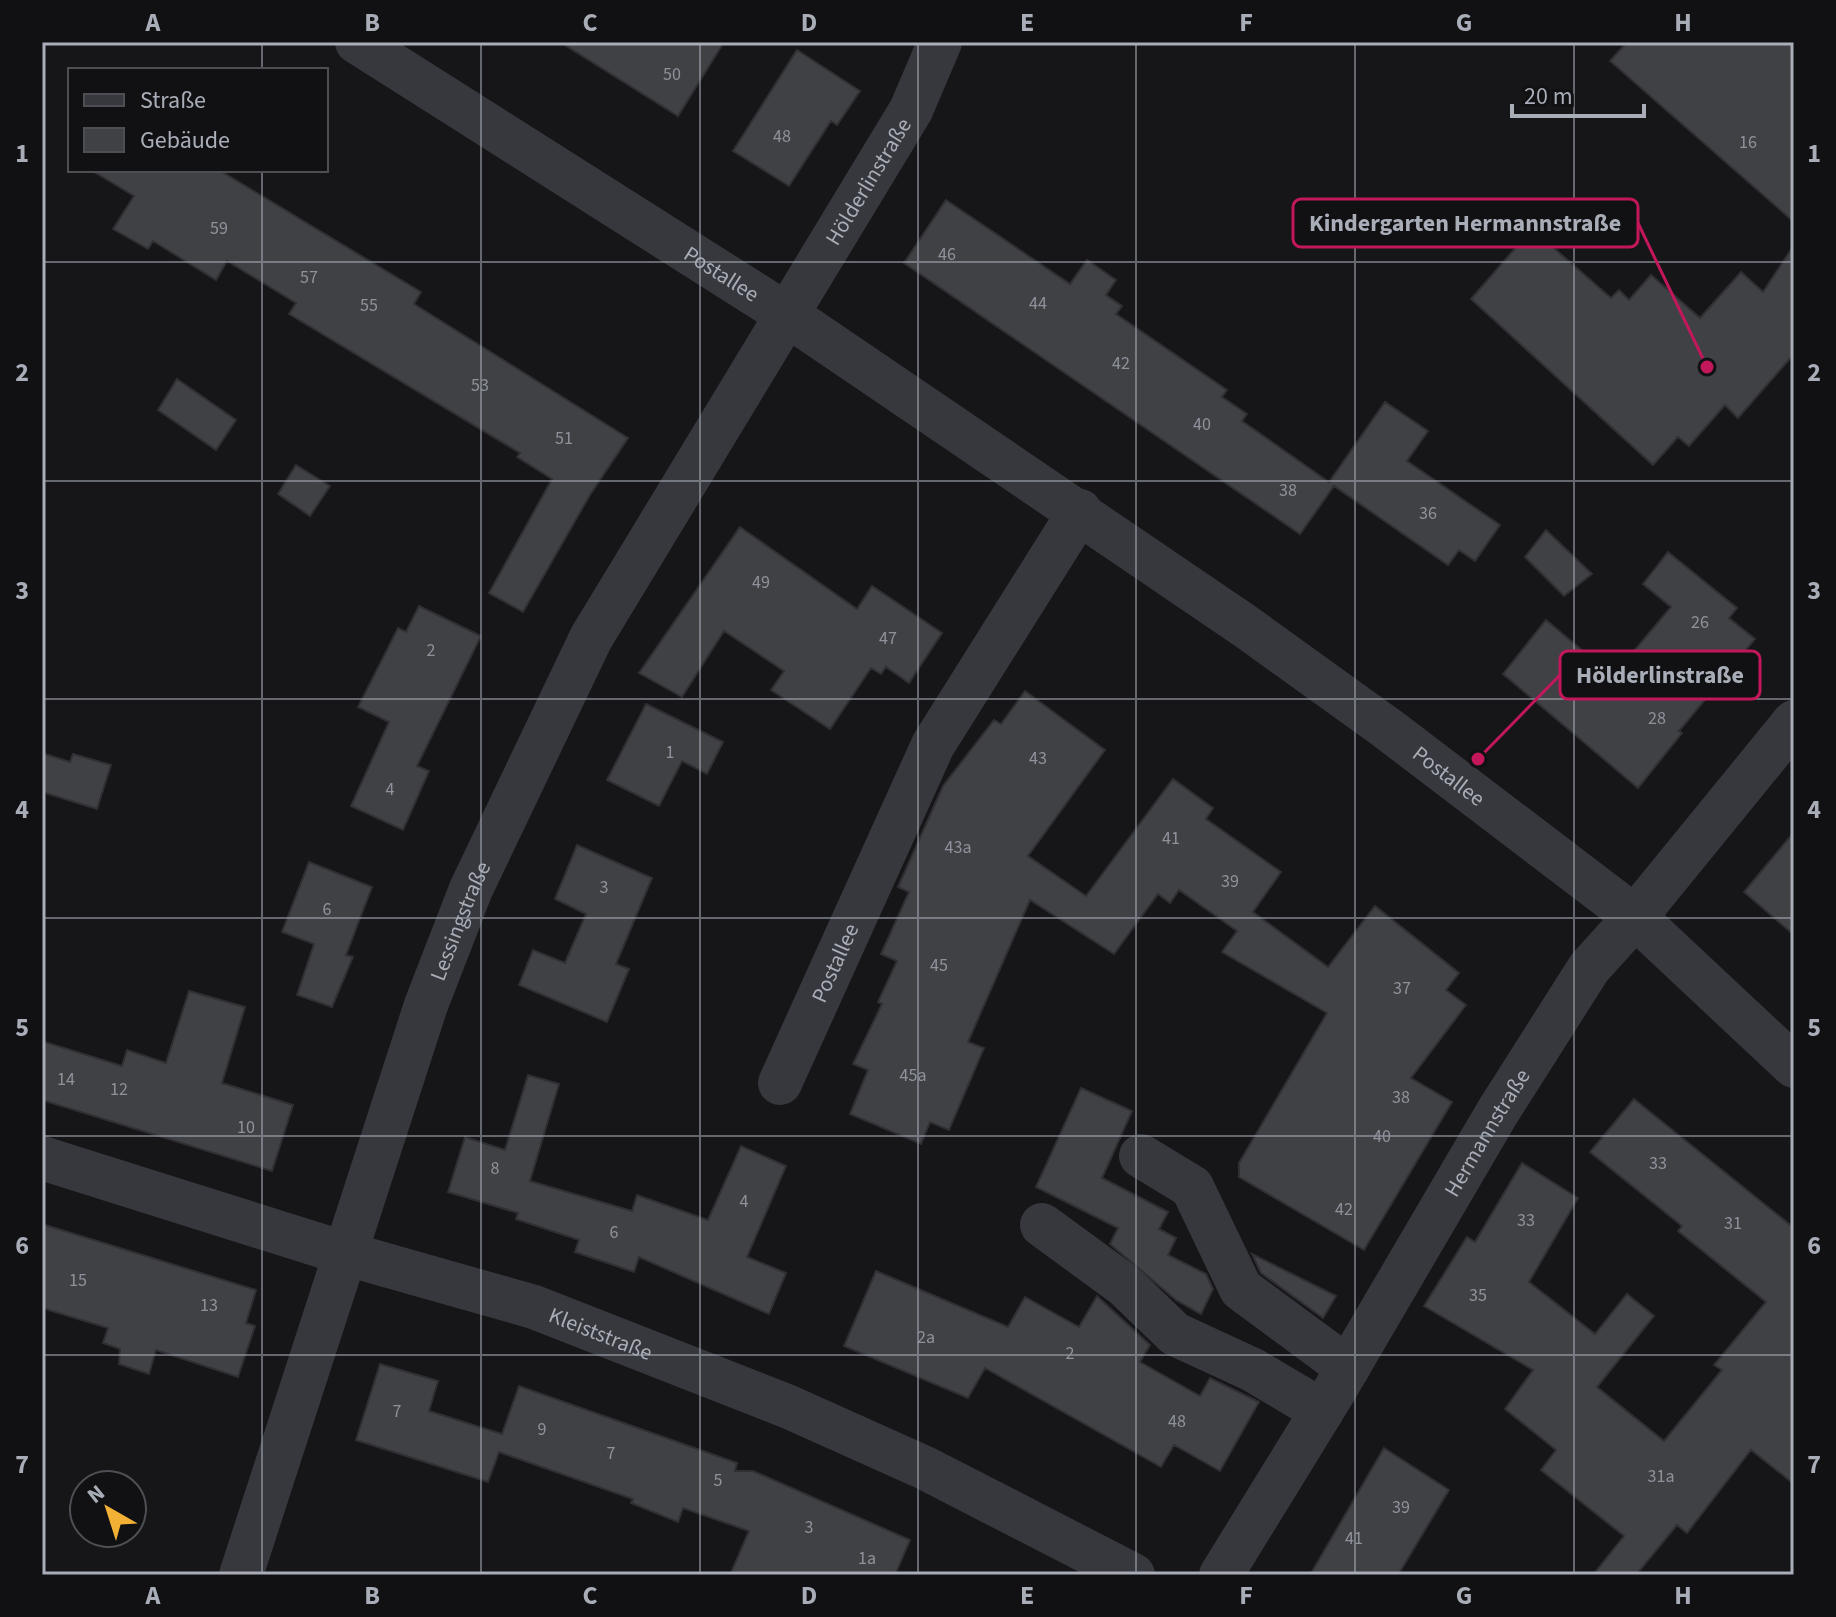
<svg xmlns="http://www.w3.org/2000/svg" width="1836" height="1617" font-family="'Source Sans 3',sans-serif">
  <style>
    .building { fill: #404145; stroke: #303034; stroke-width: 2 }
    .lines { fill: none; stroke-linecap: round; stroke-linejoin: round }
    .minor { stroke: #37383d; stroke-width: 44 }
    .grid { fill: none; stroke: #a8adb8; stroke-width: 2; stroke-opacity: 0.55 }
    .labels { text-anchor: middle; stroke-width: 6; stroke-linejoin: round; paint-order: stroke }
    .number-label { font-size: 18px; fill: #8e929b }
    .street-label { font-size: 22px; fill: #a8adb8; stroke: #111113 }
    .leader { fill: none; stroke: #c2185b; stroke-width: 3 }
    .callout-dot { fill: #c2185b; stroke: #111113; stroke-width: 3 }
    .callout { fill: #111113; stroke: #c2185b; stroke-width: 3 }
    .callout-label { font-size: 24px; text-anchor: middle; font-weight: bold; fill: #a8adb8 }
    .neatline { fill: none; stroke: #a8adb8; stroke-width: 3 }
    .grid-label { font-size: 26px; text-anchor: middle; font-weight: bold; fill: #a8adb8 }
  </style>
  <rect width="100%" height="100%" fill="#161618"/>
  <path class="building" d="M560,42H724L678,116Z
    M1627,42H1794V222L1610,61Z
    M797,50L860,91L837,125L831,121L789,186L733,151Z
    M91,170H219L421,292L414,304L628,438L590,495L523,612L489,593L552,479L517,457L520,453L289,314L296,303L227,261L216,280L153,241L148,249L113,229L134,196Z
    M946,200L1070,284L1087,260L1116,280L1106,295L1122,306L1116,314L1227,390L1222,397L1247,414L1242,421L1329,482L1385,402L1428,431L1407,461L1500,525L1475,561L1459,550L1448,565L1334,486L1300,534L904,263Z
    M1532,229L1611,298L1619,290L1629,300L1651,275L1700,318L1741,272L1763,292L1794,245V354L1738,418L1725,405L1689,446L1678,437L1653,465L1471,299Z
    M177,379L236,420L216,450L158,410Z
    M296,465L330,486L310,516L278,494Z
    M740,527L857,609L872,586L942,633L909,683L886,667L881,674L871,668L830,729L771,690L784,671L724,631L682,697L639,673Z
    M1546,530L1592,574L1564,596L1525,557Z
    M1668,552L1737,608L1729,618L1755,639L1679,731L1682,733L1638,788L1503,674L1546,620L1613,676L1671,607L1643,584Z
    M419,606L481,636L417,766L429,771L403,830L351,806L389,722L358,707L398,628L406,632Z
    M1025,691L1105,750L1028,856L1086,896L1173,779L1213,808L1206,819L1281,872L1253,912L1328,967L1375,906L1459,973L1446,990L1466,1005L1411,1078L1452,1102L1364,1250L1239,1177V1163L1327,1013L1222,952L1237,931L1179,890L1170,903L1158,894L1114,954L1030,900L968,1042L984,1048L949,1130L930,1122L921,1144L850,1114L868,1070L853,1064L882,1004L878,1002L897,961L881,954L909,892L898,887L943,786L994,720L1001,724Z
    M646,704L723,742L707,774L682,761L659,806L607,780Z
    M42,753L70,762L73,754L111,765L97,809L42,792Z
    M1794,832V935L1744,892Z
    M577,845L652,878L616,964L629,969L607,1022L519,985L533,950L565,963L586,914L555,899Z
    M309,862L372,887L346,955L353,957L332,1007L297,995L314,944L282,932Z
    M189,991L245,1007L222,1083L293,1105L272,1171L42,1100V1041L122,1066L127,1050L166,1063Z
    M528,1075L559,1084L530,1181L632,1211L637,1195L708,1220L741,1146L786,1166L747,1257L786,1273L769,1314L639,1257L634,1272L575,1252L579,1240L516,1219L518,1213L448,1192L465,1137L505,1150Z
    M1081,1088L1132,1111L1102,1178L1168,1212L1159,1229L1176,1238L1168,1255L1206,1274L1213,1289L1201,1314L1176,1300L1110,1244L1118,1228L1036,1187Z
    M1634,1099L1794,1228V1484L1751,1450L1687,1533L1677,1525L1636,1575H1593L1624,1536L1541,1470L1556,1450L1505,1409L1533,1370L1424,1306L1467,1237L1475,1242L1522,1163L1578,1198L1529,1282L1595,1334L1627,1294L1654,1316L1597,1387L1664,1441L1722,1370L1714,1365L1766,1302L1678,1231L1682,1226L1590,1152Z
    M42,1224L256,1290L246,1323L255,1326L238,1377L156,1350L149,1374L119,1364L120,1349L103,1343L108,1328L42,1308Z
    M1252,1254L1336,1296L1323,1318L1261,1273Z
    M876,1271L1008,1327L1025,1297L1079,1327L1097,1296L1150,1345L1140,1362L1200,1396L1210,1378L1259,1402L1220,1471L1174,1445L1161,1467L985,1368L968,1398L844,1346Z
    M380,1364L438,1381L429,1411L502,1434L519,1386L737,1463L735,1471H753L910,1540L895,1575H730L749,1531L683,1508L678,1522L631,1503L633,1499L499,1452L488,1482L356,1440Z
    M1384,1448L1449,1490L1398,1575H1310Z"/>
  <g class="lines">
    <g class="minor">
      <path id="s1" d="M357,42L789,316L1245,626L1388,729L1635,917L1794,1066"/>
      <path id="s2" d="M780,1083L933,745L1080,511"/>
      <path d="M1141,1156L1192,1187L1241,1289L1348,1368"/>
      <path id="s3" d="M42,1158L347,1254L534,1307L789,1407L925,1468L1133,1575"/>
      <path d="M1042,1225L1124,1285L1175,1334L1253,1370L1322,1411"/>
      <path id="s4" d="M241,1575L426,1005L471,889L591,638L911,110L940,42"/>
      <path id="s5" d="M1221,1575L1333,1393L1497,1113L1589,968L1635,917L1794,722"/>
    </g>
  </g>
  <path class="grid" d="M262,42V70M481,42V1575M700,42V1575M918,42V1575M1136,42V1575M1355,42V1575M1574,42V1575M262,170V1575M42,262H1794M42,481H1794M42,699H1794M42,918H1794M42,1136H1794M42,1355H1794"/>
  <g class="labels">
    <g class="number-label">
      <text x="672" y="80">50</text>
      <text x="782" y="142">48</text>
      <text x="1748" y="148">16</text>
      <text x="219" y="234">59</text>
      <text x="947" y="260">46</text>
      <text x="309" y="283">57</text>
      <text x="1038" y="309">44</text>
      <text x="369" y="311">55</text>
      <text x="1121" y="369">42</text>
      <text x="480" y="391">53</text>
      <text x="1202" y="430">40</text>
      <text x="564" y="444">51</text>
      <text x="1288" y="496">38</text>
      <text x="1428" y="519">36</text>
      <text x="761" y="588">49</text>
      <text x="1700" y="628">26</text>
      <text x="888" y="644">47</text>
      <text x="431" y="656">2</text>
      <text x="1657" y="724">28</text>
      <text x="670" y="758">1</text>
      <text x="1038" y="764">43</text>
      <text x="390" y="795">4</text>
      <text x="1171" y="844">41</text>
      <text x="958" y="853">43a</text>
      <text x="1230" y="887">39</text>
      <text x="604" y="893">3</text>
      <text x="327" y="915">6</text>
      <text x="939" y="971">45</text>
      <text x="1402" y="994">37</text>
      <text x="913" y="1081">45a</text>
      <text x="66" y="1085">14</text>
      <text x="119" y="1095">12</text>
      <text x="1401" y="1103">38</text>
      <text x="246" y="1133">10</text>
      <text x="1382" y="1142">40</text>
      <text x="1658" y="1169">33</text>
      <text x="495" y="1174">8</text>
      <text x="744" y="1207">4</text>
      <text x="1344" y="1215">42</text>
      <text x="1526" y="1226">33</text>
      <text x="1733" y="1229">31</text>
      <text x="614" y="1238">6</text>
      <text x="78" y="1286">15</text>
      <text x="1478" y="1301">35</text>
      <text x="209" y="1311">13</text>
      <text x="926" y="1343">2a</text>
      <text x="1070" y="1359">2</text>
      <text x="397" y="1417">7</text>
      <text x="1177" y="1427">48</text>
      <text x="542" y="1435">9</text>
      <text x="611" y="1459">7</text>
      <text x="1661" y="1482">31a</text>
      <text x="718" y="1486">5</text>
      <text x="1401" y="1513">39</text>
      <text x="809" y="1533">3</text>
      <text x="1354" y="1544">41</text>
      <text x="867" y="1564">1a</text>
    </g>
    <g class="street-label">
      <text dy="8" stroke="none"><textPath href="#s4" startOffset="1536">Hölderlinstraße</textPath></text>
      <text dy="8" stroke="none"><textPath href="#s1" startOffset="432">Postallee</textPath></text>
      <text dy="8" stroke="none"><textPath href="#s1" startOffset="1316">Postallee</textPath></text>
      <text dy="8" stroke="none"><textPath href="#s4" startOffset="690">Lessingstraße</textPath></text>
      <text dy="8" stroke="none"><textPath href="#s2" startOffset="132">Postallee</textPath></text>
      <text dy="8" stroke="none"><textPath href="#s5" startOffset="516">Hermannstraße</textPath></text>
      <text dy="8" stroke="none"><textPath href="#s3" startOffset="586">Kleiststraße</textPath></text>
    </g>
  </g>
  <path class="leader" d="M1707 367L1638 223M1478 759L1560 675"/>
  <g class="callout-dot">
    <circle cx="1707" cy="367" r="8"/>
    <circle cx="1478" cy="759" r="8"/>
  </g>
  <g class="callout">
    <rect x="1293" y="199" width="345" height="48" rx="8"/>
    <rect x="1560" y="651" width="200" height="48" rx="8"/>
  </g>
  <g class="callout-label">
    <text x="1465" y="231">Kindergarten Hermannstraße</text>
    <text x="1660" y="683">Hölderlinstraße</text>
  </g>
  <rect width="1836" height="1617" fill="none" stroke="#111113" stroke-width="88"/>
  <rect x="68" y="68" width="260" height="104" fill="#111113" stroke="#4d4f55" stroke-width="2"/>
  <rect x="84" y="94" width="40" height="12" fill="#37383d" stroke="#4d4f55" stroke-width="2"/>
  <text x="140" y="108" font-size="24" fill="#a8adb8">Straße</text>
  <rect x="84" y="128" width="40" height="24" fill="#404145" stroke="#4d4f55" stroke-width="2"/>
  <text x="140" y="148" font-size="24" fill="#a8adb8">Gebäude</text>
  <g transform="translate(108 1509) rotate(321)"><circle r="38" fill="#111113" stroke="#4d4f55" stroke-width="2"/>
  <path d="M0-6L14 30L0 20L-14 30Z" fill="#f2b134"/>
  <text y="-12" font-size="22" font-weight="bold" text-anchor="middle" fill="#a8adb8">N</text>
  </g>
  <path d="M1512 104v12h132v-12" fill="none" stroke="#a8adb8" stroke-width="4"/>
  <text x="1524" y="104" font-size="24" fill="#a8adb8" stroke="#111113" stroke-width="6" paint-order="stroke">20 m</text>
  <rect x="44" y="44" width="1748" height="1529" class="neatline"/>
  <g class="grid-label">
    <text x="153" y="31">A</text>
    <text x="372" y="31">B</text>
    <text x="590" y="31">C</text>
    <text x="809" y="31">D</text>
    <text x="1027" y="31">E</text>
    <text x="1246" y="31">F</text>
    <text x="1464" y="31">G</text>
    <text x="1683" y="31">H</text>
    <text x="22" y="162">1</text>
    <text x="1814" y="162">1</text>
    <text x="22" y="381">2</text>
    <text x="1814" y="381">2</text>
    <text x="22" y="599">3</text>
    <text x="1814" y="599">3</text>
    <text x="22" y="818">4</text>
    <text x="1814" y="818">4</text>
    <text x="22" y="1036">5</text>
    <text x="1814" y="1036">5</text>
    <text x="22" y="1254">6</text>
    <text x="1814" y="1254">6</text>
    <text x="22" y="1473">7</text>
    <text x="1814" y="1473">7</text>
    <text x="153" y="1604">A</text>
    <text x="372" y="1604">B</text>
    <text x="590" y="1604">C</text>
    <text x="809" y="1604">D</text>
    <text x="1027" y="1604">E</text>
    <text x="1246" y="1604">F</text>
    <text x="1464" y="1604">G</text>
    <text x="1683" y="1604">H</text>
  </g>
</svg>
